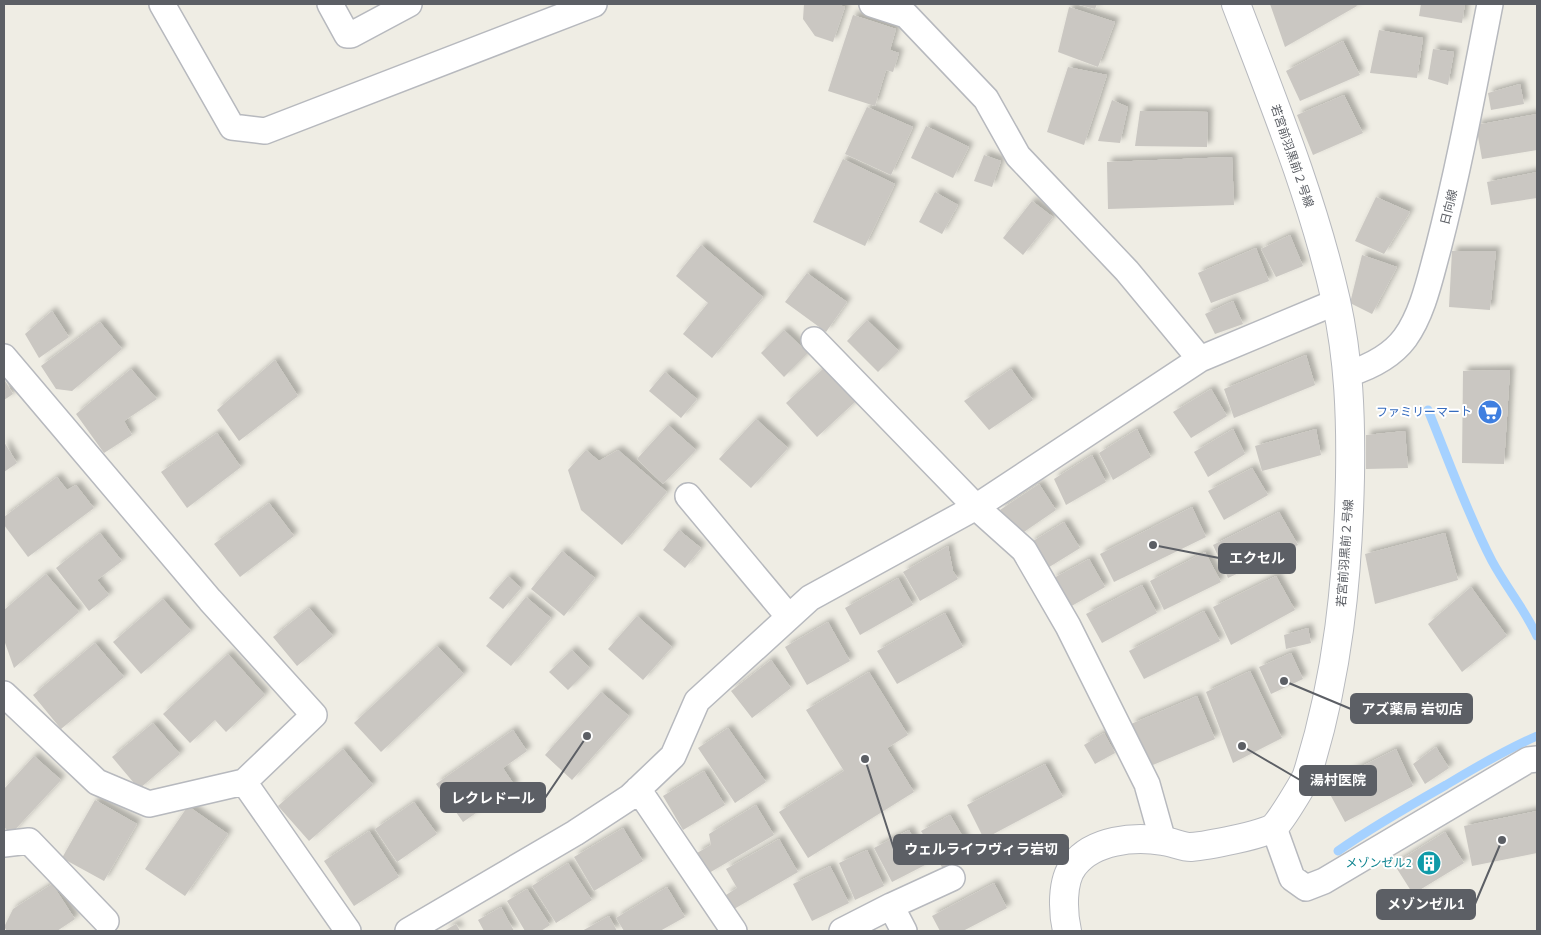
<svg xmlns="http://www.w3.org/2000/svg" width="1541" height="935" font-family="'PT Sans','Noto Sans JP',sans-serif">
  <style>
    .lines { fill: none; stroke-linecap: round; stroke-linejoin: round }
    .stream { stroke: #a5d1ff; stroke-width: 9 }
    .building { fill: #cac7c2; filter: url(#shadow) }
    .minor-casing { stroke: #b7b9be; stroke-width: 28 }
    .tertiary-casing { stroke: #b7b9be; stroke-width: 30 }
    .minor { stroke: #fff; stroke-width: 25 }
    .tertiary { stroke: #fff; stroke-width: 28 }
    .labels { text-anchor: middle; stroke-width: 4; stroke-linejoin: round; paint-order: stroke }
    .street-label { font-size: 12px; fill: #5c5f65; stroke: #fff }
    .shop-label { font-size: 12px; fill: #366cbe; stroke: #fff; text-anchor: end }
    .culture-label { font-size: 12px; fill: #0d838f; stroke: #fff; text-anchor: end }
    .leader { fill: none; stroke: #5c5f65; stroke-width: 2 }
    .callout-dot { fill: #5c5f65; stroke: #fff; stroke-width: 2 }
    .callout { fill: #5c5f65; stroke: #5c5f65; stroke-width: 2 }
    .callout-label { font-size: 14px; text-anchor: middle; font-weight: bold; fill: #fff }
  </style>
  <defs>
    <filter id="shadow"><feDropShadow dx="4.5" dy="-4.5" stdDeviation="2.5" flood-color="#0004"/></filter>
  </defs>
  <rect width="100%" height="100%" fill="#efede4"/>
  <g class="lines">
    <path class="stream" d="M1428,410C1449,461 1467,513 1492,561C1506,587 1525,610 1537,636
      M1338,851C1372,827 1409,806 1446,785C1476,767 1505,750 1537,736"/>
  </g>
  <path class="building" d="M804,4H837L845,7L833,42L815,36L803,19Z
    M1076,4H1097L1095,9Z
    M1270,4H1356L1357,6L1285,47Z
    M1421,4H1465L1462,23L1419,16Z
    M1069,7L1115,22L1098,67L1058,52Z
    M853,15L896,29L890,50L899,53L893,72L886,70L875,106L828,91Z
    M1379,30L1423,38L1417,78L1370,73Z
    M1343,41L1360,75L1300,101L1286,71Z
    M1433,49L1454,52L1448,85L1428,79Z
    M1068,67L1107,75L1084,145L1047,132Z
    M1520,84L1524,104L1491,110L1488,93Z
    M1344,95L1363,133L1313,155L1297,115Z
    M1112,100L1128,107L1120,143L1098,141Z
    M867,107L913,127L891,175L845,154Z
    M1140,111L1208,112L1207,147L1135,146Z
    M1537,114V150L1482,159L1476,125Z
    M926,126L969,147L953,178L911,158Z
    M984,155L1001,161L992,187L974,181Z
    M1232,157L1234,205L1108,209L1107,162Z
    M843,159L895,184L865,246L813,222Z
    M1537,172V198L1491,205L1487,182Z
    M935,192L958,205L942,234L919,222Z
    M1376,197L1410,212L1384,254L1355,241Z
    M1032,201L1053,217L1023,255L1003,238Z
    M1290,235L1303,266L1276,277L1261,249Z
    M701,245L763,297L712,358L683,334L708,303L676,276Z
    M1256,248L1269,281L1211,303L1198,273Z
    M1452,251H1496L1490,310L1449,307Z
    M1362,255L1397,267L1372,314L1350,303Z
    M807,273L847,302L826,332L785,302Z
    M1233,301L1243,324L1215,334L1205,314Z
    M52,311L69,337L39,358L25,334Z
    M867,320L899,351L878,372L847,341Z
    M100,322L122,349L72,391L56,389L41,366Z
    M784,330L808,353L784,377L761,353Z
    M1306,355L1315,385L1234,418L1224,389Z
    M275,360L298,396L239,441L217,410Z
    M824,368L855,402L817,437L786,403Z
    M131,369L157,399L124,421L132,435L104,453L76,414Z
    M1011,369L1033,400L989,430L964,401Z
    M1510,370L1504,464L1462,463L1463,371Z
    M665,372L697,399L681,418L649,391Z
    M4,379L13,394L4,400Z
    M1211,389L1227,416L1191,438L1173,412Z
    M756,419L788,448L751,488L719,459Z
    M668,425L696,450L663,484L637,459Z
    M1137,429L1151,457L1113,480L1099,453Z
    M1233,429L1245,454L1208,477L1194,452Z
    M1316,429L1321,455L1262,471L1255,446Z
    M1405,431L1408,468L1366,469V435Z
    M217,433L241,467L187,508L161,472Z
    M4,442L17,463L4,472Z
    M586,450L599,461L618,450L667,492L622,545L581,510L568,470Z
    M1092,455L1106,482L1066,505L1054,479Z
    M1252,468L1268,495L1224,520L1208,491Z
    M57,477L67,490L76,485L94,508L28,557L4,525V517Z
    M1039,484L1056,510L1018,536L1000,510Z
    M269,503L294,536L240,577L214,544Z
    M1192,507L1206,537L1114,582L1100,554Z
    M1279,512L1298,545L1228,578L1213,545Z
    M1064,522L1080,548L1046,569L1030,543Z
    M679,530L701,548L685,568L663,550Z
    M100,533L122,561L97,580L109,595L89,611L56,568Z
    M1445,533L1458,580L1375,604L1365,554Z
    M948,546L953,571L958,579L920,601L903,572Z
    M562,551L595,578L564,616L531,589Z
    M1205,552L1221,582L1164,610L1150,581Z
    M1089,559L1105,587L1068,608L1052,579Z
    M46,574L79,612L14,668L4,640V610Z
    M508,576L521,588L503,609L489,598Z
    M1276,576L1295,610L1231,645L1213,607Z
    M898,578L913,605L860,635L845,608Z
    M1142,585L1157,613L1102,643L1086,614Z
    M1471,587L1507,636L1462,672L1428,624Z
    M526,597L551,618L511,666L486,646Z
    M163,599L191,631L141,674L113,642Z
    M309,608L333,636L297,666L273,637Z
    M1204,611L1220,641L1144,679L1129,651Z
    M945,613L963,647L897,684L877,651Z
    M637,616L672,647L643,680L608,649Z
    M828,622L850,661L807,685L785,647Z
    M1308,628L1311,643L1286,649L1284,635Z
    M95,643L124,677L61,729L33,695Z
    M437,646L464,674L381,752L354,723Z
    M572,650L590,668L568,690L549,672Z
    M1291,653L1303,679L1271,694L1259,667Z
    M228,654L265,695L226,732L215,720L190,743L163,714Z
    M771,660L791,688L752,718L731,691Z
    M1250,671L1282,738L1233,763L1206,692Z
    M869,672L908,735L887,748L914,792L808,858L779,812L844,771L806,710Z
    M601,692L629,716L572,780L545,755Z
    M1197,696L1215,739L1148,767L1131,724Z
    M153,723L180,754L139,789L112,757Z
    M728,728L766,782L735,803L698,748Z
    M513,730L527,751L503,768L515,786L463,822L436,784Z
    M1104,733L1115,753L1095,764L1084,745Z
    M1436,747L1449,768L1425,784L1413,764Z
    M343,749L373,785L309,841L278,806Z
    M1396,749L1413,786L1345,822L1325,785Z
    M34,756L61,780L11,834L4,827V789Z
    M1045,764L1063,797L984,839L967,805Z
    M704,771L725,805L683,830L663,796Z
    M95,800L137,824L104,881L62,858Z
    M414,802L437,834L397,862L375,829Z
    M756,805L774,835L709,873L697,853L711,845L709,834Z
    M188,806L228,834L185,896L145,869Z
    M1537,811V853L1472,866L1464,826Z
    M950,815L972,852L943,869L921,831Z
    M623,828L643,861L594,891L574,857Z
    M909,830L927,864L892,882L874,848Z
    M369,831L399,877L354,906L324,861Z
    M1445,832L1464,863L1413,894L1394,864Z
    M779,839L798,872L734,909L726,895L737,888L726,869Z
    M867,850L884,886L855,900L839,863Z
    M568,863L592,900L556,923L532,886Z
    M830,866L849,903L812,921L793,884Z
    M994,883L1007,908L963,931H940L932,916Z
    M52,884L75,919L57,931H7L4,927L13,909Z
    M667,887L685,917L660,931H624L616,918Z
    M527,889L550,925L541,931H525L507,901Z
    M501,907L514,931H484L478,920Z
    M609,916L617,931H582Z
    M456,924L460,931H444Z"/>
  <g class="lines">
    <defs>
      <path id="minor" d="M162,4L232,127L265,131L594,4
        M330,4L347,35H351L409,4
        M872,4L906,15L986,99L1018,156L1127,271L1200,359
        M814,340L976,507L1024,550L1068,626L1147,784L1163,841
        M4,357L210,600L314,715L244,782L348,931
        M1348,374C1370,367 1391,357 1405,338C1423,313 1430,278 1438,249C1459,168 1474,86 1490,4
        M688,496L789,617
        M4,694L97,782L149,804L244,782
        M638,789L734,931
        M1274,828L1292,878L1306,888L1324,881L1528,760L1537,759
        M4,844L29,841L106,921
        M891,906L952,878
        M408,931L575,833L630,797L673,756L697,701L810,598L976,507L1200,359L1336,302
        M842,931L891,906L904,931"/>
      <path id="tertiary" d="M1067,931C1063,913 1061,881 1074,865C1093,840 1134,836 1163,841C1173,842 1182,847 1191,847C1204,846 1265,835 1274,827C1279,824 1305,781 1307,775C1338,678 1348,577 1350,477C1351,417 1349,360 1336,301C1313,199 1273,101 1236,4"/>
    </defs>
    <use href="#minor" class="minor-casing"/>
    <use href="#tertiary" class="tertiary-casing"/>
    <use href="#minor" class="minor"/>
    <use href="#tertiary" class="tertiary"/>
  </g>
  <defs>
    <symbol id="supermarket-disc" viewBox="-11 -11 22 22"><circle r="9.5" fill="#3f7fe0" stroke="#fff"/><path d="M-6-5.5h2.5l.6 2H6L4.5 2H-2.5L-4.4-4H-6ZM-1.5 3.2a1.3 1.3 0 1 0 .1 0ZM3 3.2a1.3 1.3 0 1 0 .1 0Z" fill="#fff"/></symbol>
    <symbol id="building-disc" viewBox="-11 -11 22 22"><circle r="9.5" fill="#0f9aa8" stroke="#fff"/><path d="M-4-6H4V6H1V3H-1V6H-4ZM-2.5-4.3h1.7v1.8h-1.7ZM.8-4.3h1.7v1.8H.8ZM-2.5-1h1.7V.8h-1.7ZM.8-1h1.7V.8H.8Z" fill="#fff"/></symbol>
  </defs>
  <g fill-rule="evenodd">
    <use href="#supermarket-disc" x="1476" y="398" width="28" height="28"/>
    <use href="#building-disc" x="1415" y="849" width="28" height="28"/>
  </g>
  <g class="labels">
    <g class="street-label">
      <text transform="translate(1292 156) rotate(71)" y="4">若宮前羽黒前２号線</text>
      <text transform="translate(1449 207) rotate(-76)" y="4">日向線</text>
      <text transform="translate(1345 553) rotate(-86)" y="4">若宮前羽黒前２号線</text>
    </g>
    <g class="shop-label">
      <text x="1472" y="416">ファミリーマート</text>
    </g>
    <g class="culture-label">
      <text x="1412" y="867">メゾンゼル2</text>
    </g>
  </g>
  <path class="leader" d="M1153 545L1219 558M1284 681L1351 709M1242 746L1300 780M587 736L545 798M865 759L894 849M1502 840L1475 904"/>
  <g class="callout-dot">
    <circle cx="1153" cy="545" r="5"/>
    <circle cx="1284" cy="681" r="5"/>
    <circle cx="1242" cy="746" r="5"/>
    <circle cx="587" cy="736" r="5"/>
    <circle cx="865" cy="759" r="5"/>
    <circle cx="1502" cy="840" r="5"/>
  </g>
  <g class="callout">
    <rect x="1219" y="544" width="76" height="29" rx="5"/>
    <rect x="1351" y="694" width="121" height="29" rx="5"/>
    <rect x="1300" y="766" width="76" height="29" rx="5"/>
    <rect x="441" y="783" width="104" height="29" rx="5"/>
    <rect x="894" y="835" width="174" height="29" rx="5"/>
    <rect x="1377" y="890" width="98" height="29" rx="5"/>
  </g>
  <g class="callout-label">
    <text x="1257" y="563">エクセル</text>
    <text x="1412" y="714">アズ薬局 岩切店</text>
    <text x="1338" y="785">湯村医院</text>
    <text x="493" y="803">レクレドール</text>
    <text x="981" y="854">ウェルライフヴィラ岩切</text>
    <text x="1426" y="909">メゾンゼル1</text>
  </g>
  <rect width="1541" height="935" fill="none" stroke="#5c5f65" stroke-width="10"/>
</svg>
